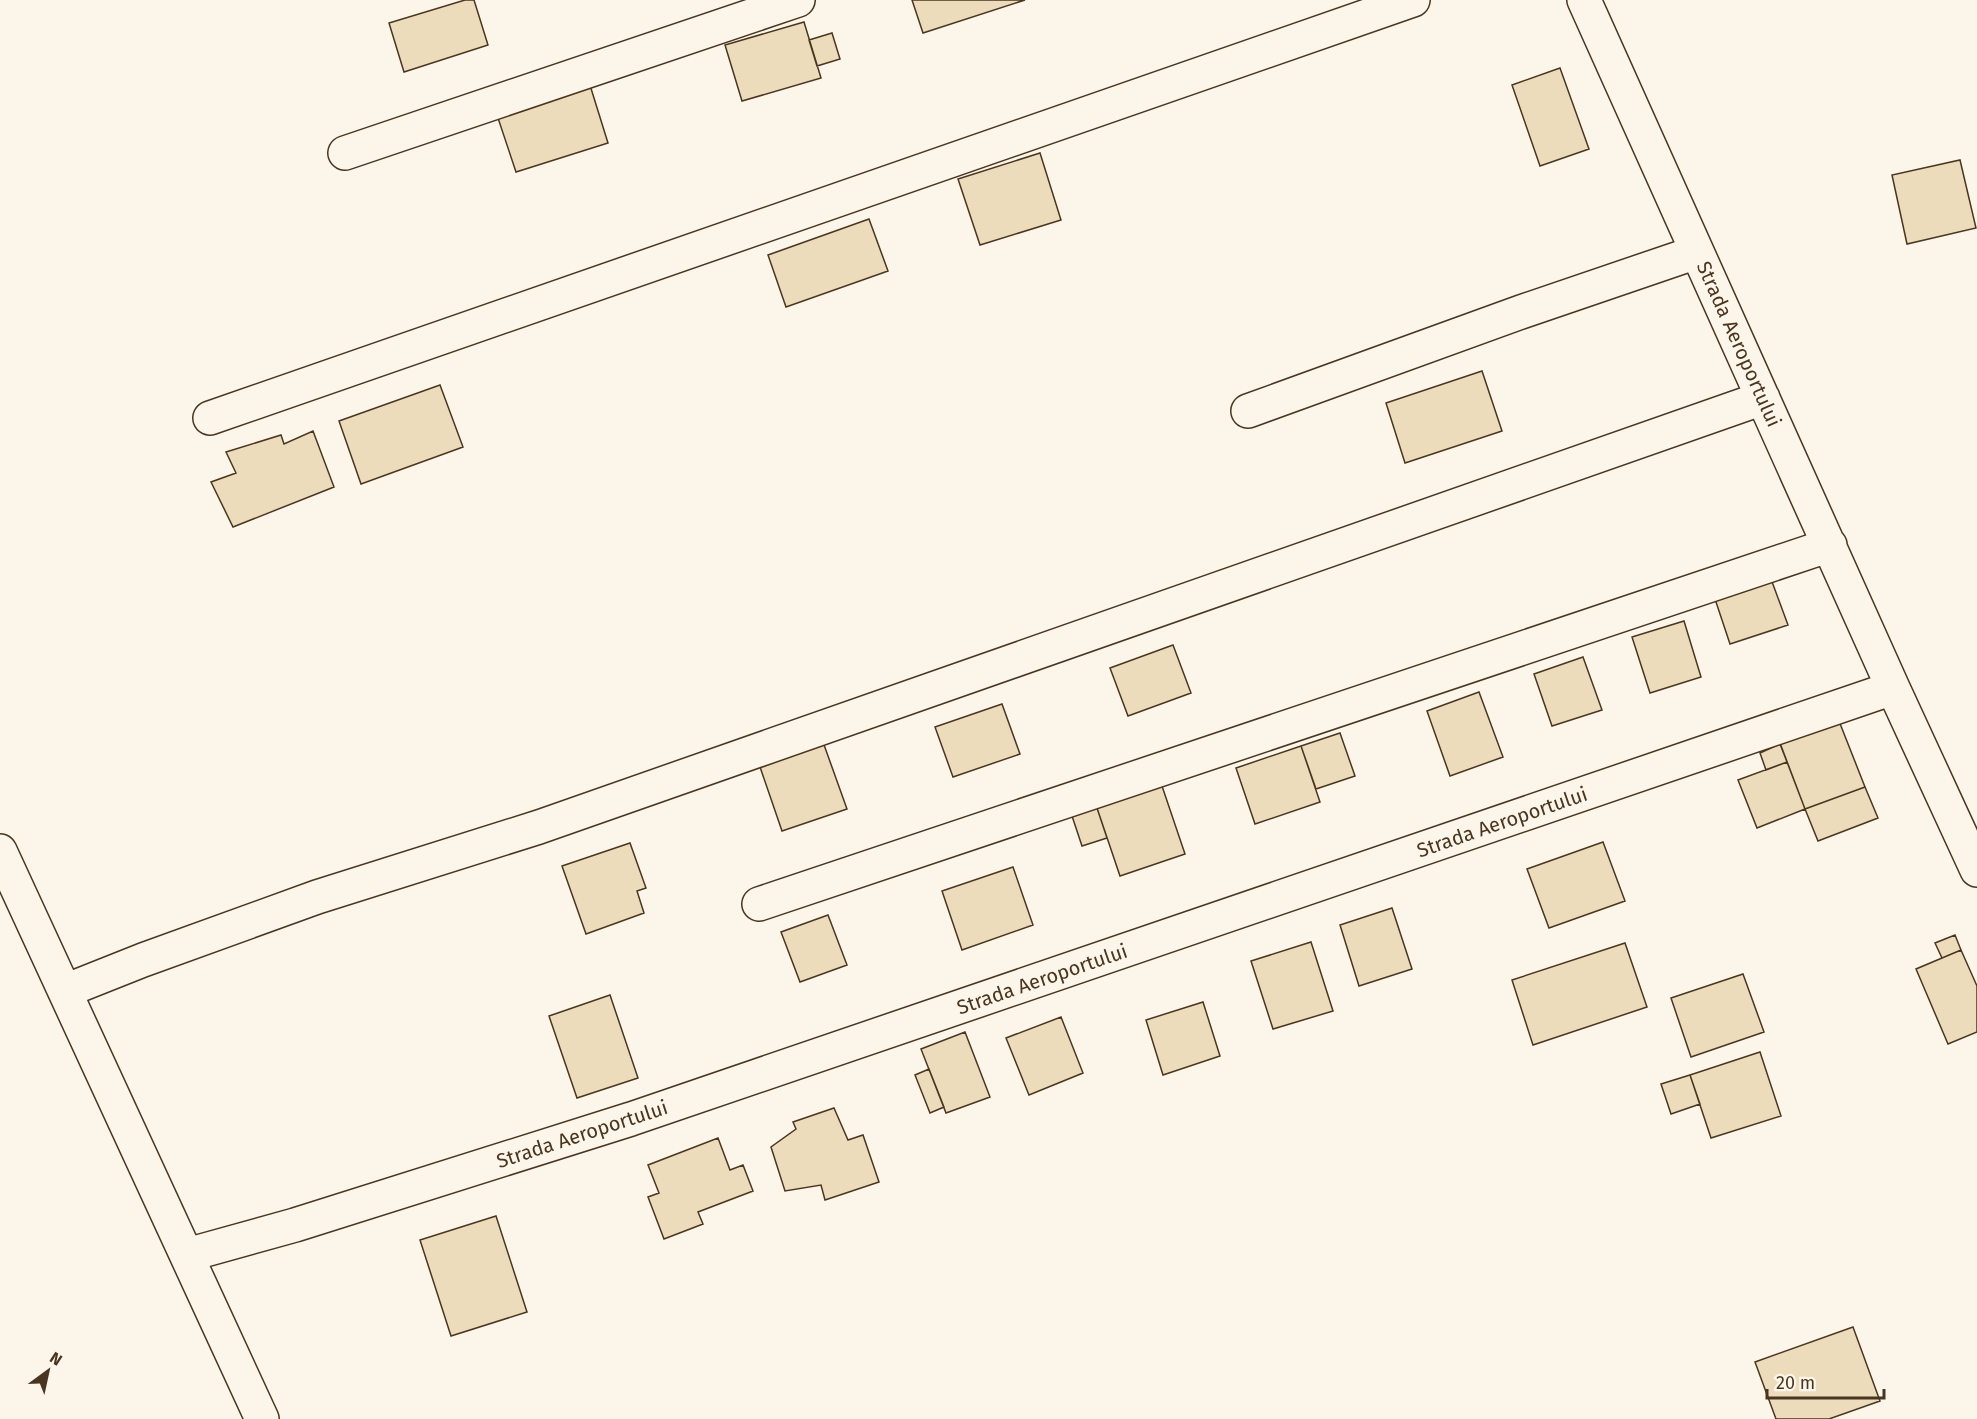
<svg xmlns="http://www.w3.org/2000/svg" width="1977" height="1419" font-family="'Fira Sans',sans-serif">
  <style>
    .building { fill: #ecdcbc; stroke: #4a3520; stroke-width: 1.5 }
    .lines { fill: none; stroke-linecap: round; stroke-linejoin: round }
    .minor-casing { stroke: #4a3520; stroke-width: 36 }
    .minor { stroke: #fbf6e9; stroke-width: 33 }
    .labels { text-anchor: middle; stroke-width: 4.5; stroke-linejoin: round; paint-order: stroke }
    .street-label { font-size: 20px; fill: #4a3520; stroke: #fbf6e9 }
  </style>
  <rect width="100%" height="100%" fill="#fbf6e9"/>
  <path class="building" d="M465,0H474L488,45L404,72L389,23Z
    M912,0H1025L923,33Z
    M804,22L821,78L742,101L725,45Z
    M832,33L840,59L817,66L809,40Z
    M1560,68L1589,149L1540,166L1512,85Z
    M589,82L608,143L516,172L496,112Z
    M1040,153L1061,220L980,245L958,179Z
    M1960,160L1976,228L1907,244L1892,175Z
    M869,219L888,271L786,307L768,255Z
    M1482,371L1502,431L1405,463L1386,403Z
    M440,385L463,447L361,484L339,421Z
    M313,431L334,487L233,527L211,482L236,473L226,452L281,435L284,444Z
    M1771,579L1788,625L1730,644L1715,599Z
    M1684,621L1701,677L1650,693L1632,637Z
    M1173,645L1191,693L1128,716L1110,668Z
    M1583,657L1602,710L1552,726L1534,674Z
    M1479,692L1503,757L1450,776L1427,711Z
    M1002,704L1020,754L953,777L935,727Z
    M1839,721L1865,787L1805,809L1780,743Z
    M1340,733L1355,776L1316,789L1301,746Z
    M823,742L847,809L782,831L759,764Z
    M1780,744L1787,762L1766,770L1760,753Z
    M1301,746L1320,802L1255,824L1236,768Z
    M1787,762L1805,809L1757,828L1738,780Z
    M1162,786L1185,854L1120,876L1097,808Z
    M1865,787L1878,818L1818,841L1805,809Z
    M1097,808L1107,838L1082,846L1072,816Z
    M1603,842L1625,901L1549,928L1527,869Z
    M630,843L646,888L637,891L644,913L586,934L562,866Z
    M1013,867L1033,925L962,950L942,891Z
    M1392,908L1412,969L1359,986L1340,925Z
    M828,915L847,965L800,982L781,932Z
    M1955,935L1961,950L1942,958L1935,943Z
    M1311,942L1333,1011L1273,1029L1251,961Z
    M1625,943L1647,1007L1533,1045L1512,980Z
    M1961,950L1977,986V1032L1948,1044L1916,969Z
    M1743,974L1764,1032L1691,1057L1671,998Z
    M610,995L638,1078L577,1098L549,1016Z
    M1203,1002L1220,1056L1163,1075L1146,1020Z
    M1061,1017L1083,1073L1029,1095L1006,1038Z
    M965,1032L990,1097L946,1113L921,1049Z
    M1760,1052L1781,1116L1711,1138L1690,1075Z
    M929,1069L944,1107L930,1113L915,1075Z
    M1690,1075L1700,1104L1671,1114L1661,1084Z
    M834,1108L848,1140L863,1135L879,1182L825,1200L821,1185L785,1191L771,1147L796,1129L793,1122Z
    M718,1138L730,1170L743,1165L753,1191L698,1212L703,1224L664,1239L648,1197L659,1193L648,1165Z
    M496,1216L527,1312L451,1336L420,1240Z
    M1853,1327L1880,1401L1829,1419H1776L1755,1362Z"/>
  <g class="lines">
    <defs>
      <path id="minor" d="M1584,0L1893,688L1977,870
        M345,153L798,0
        M1248,411L1521,312L1697,252
        M210,418L1413,0
        M0,851L262,1419
        M759,904L1830,545
        M65,991L143,960L317,897L539,827L1763,398
        M187,1255L295,1225L631,1119L1893,688"/>
    </defs>
    <use href="#minor" class="minor-casing"/>
    <use href="#minor" class="minor"/>
  </g>
  <g class="labels">
    <g class="street-label">
      <text transform="translate(1739 344) rotate(66)" y="7">Strada Aeroportului</text>
      <text transform="translate(1502 822) rotate(-19)" y="7">Strada Aeroportului</text>
      <text transform="translate(1042 979) rotate(-19)" y="7">Strada Aeroportului</text>
      <text transform="translate(582 1134) rotate(-18)" y="7">Strada Aeroportului</text>
    </g>
  </g>
  <g transform="translate(48 1371) rotate(33)" stroke="#fbf6e9" stroke-width="4.5" paint-order="stroke">
  <path d="M0-4.5L10 22L0 15L-10 22Z" fill="#4a3520"/>
  <text y="-9" font-size="16" font-weight="bold" text-anchor="middle" fill="#4a3520">N</text>
  </g>
  <path d="M1767 1389v9h117v-9" fill="none" stroke="#4a3520" stroke-width="3"/>
  <text x="1776" y="1389" font-size="18" fill="#4a3520" stroke="#fbf6e9" stroke-width="4.5" paint-order="stroke">20 m</text>
</svg>
